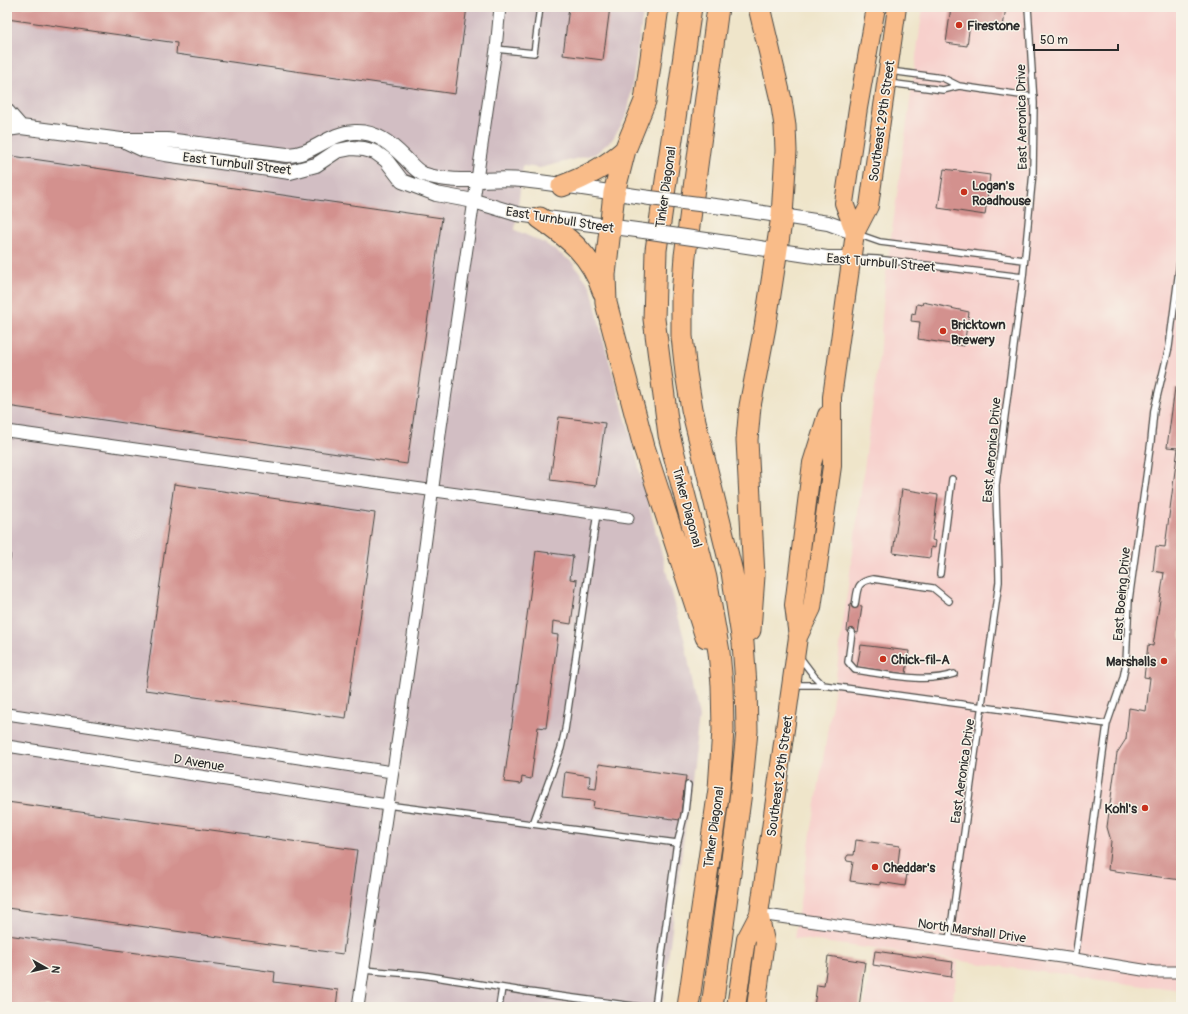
<svg xmlns="http://www.w3.org/2000/svg" width="1188" height="1014" font-family="Pangolin,sans-serif">
  <style>
    .built { fill: #f7d0cc }
    .industrial { fill: #d2bec3 }
    .building { fill: #d3918e }
    .lines { fill: none; stroke-linecap: round; stroke-linejoin: round }
    .service-casing { stroke: #484743; stroke-width: 8 }
    .minor-casing { stroke: #484743; stroke-width: 13 }
    .tertiary-casing { stroke: #484743; stroke-width: 16 }
    .primary-casing { stroke: #484743; stroke-width: 20 }
    .motorway-casing { stroke: #484743; stroke-width: 23 }
    .service { stroke: #fff; stroke-width: 5.5 }
    .minor { stroke: #fff; stroke-width: 11 }
    .tertiary { stroke: #fff; stroke-width: 14 }
    .primary { stroke: #f9bc89; stroke-width: 18 }
    .motorway { stroke: #f9bc89; stroke-width: 21 }
    .tertiary-bridge-casing { stroke: #484743; stroke-width: 16; stroke-linecap: butt }
    .tertiary-bridge { stroke: #fff; stroke-width: 14 }
    .poi-dot { fill: #c8321e; stroke: #f7f3e8; stroke-width: 1.5 }
    .labels { text-anchor: middle; stroke-width: 3; stroke-linejoin: round; paint-order: stroke }
    .poi-label { font-size: 13px; font-weight: bold; fill: #2b2b2b; stroke: #f7f3e8; text-anchor: start }
    .street-label { font-size: 13px; fill: #2b2b2b; stroke: #f7f3e8 }
  </style>
  <rect width="100%" height="100%" fill="#f7f3e8"/>
  <filter id="ink" filterUnits="userSpaceOnUse"><feTurbulence type="fractalNoise" baseFrequency=".025" numOctaves="2"/><feDisplacementMap in="SourceGraphic" scale="8" xChannelSelector="R" yChannelSelector="G"/><feConvolveMatrix kernelMatrix="1 2 1 2 8 2 1 2 1" color-interpolation-filters="sRGB"/></filter>
  <filter id="wash" filterUnits="userSpaceOnUse"><feTurbulence type="fractalNoise" baseFrequency=".012" numOctaves="4" result="noise"/><feDisplacementMap in="SourceGraphic" scale="16" xChannelSelector="R" yChannelSelector="G"/><feGaussianBlur stdDeviation="0.9" result="paint"/><feColorMatrix in="noise" values="0 0 0 0 0 0 0 0 0 0 0 0 0 0 0 0 0 1.4 0 .05"/><feComposite in="paint" operator="in"/></filter>
  <g filter="url(#wash)">
    <rect width="100%" height="100%" fill="#efe5ca"/>
    <path class="built" d="M923,7H1181V991L794,938L833,698L879,358L885,281Z
      M873,951L958,962L952,1007H864Z"/>
    <path class="industrial" d="M7,7H644L628,112L622,124L612,140L595,154L540,168L523,166L515,230L546,244L572,262L591,287L603,339L629,430L685,642L699,718L662,1007H7Z"/>
    <g id="blocks">
      <path class="building" d="M7,7H467L455,94L176,54L177,43L7,19Z
        M569,7H610L603,60L563,55Z
        M951,7H1006L1003,27L970,23L967,46L946,43Z
        M12,156L442,218L407,464L7,406V188Z
        M944,169L990,175L985,215L938,208Z
        M923,302L969,312L964,346L918,339L920,322L911,321L912,313L915,314L917,304L922,305Z
        M1175,388L1181,389V880L1108,870L1111,841L1107,827L1117,753L1126,739L1129,708L1146,711L1150,678L1144,677L1148,645L1153,646L1164,573L1153,571L1156,546L1165,547L1178,448L1167,447Z
        M559,417L605,423L596,486L550,480Z
        M174,484L375,513L346,718L145,690Z
        M902,489L938,495L932,540L936,541L935,548L931,547L930,558L893,553Z
        M536,551L573,556L570,579L577,580L571,624L553,621L552,634L558,635L546,728L538,727L531,779L522,777L521,784L504,782Z
        M850,604L862,606L858,633L847,631Z
        M861,645L909,651L906,674L857,667Z
        M599,764L686,776L680,820L593,808L594,801L562,798L565,772L590,776L589,788L596,789Z
        M7,802L357,850L343,954L7,908Z
        M856,840L900,846L897,872L907,874L905,886L880,882V885L850,881L853,862L847,861L846,858L848,855H854Z
        M7,935L275,972L274,982L338,990L336,1007H7Z
        M875,951L953,962L951,977L873,965Z
        M828,956L865,962L859,1007H814L817,985L824,986Z"/>
    </g>
  </g>
  <g filter="url(#ink)">
    <use href="#blocks" fill-opacity="0" stroke="#484743" stroke-width="1"/>
    <g class="lines">
      <defs>
        <path id="service" d="M496,49L534,53L540,7
          M890,71L943,78L959,86L1034,97
          M888,83L943,90L959,86
          M857,234L880,242L1024,260
          M854,258L877,259L1023,277
          M7,555V558
          M940,574L952,479
          M855,605C858,590 855,582 873,579L933,588L949,601
          M852,632L848,662L855,670C887,674 922,684 954,674
          M799,656L814,676L823,685
          M794,685H823L1107,724
          M387,805L677,843
          M533,824L561,748L565,730L597,513
          M949,941L999,582C999,550 996,517 996,485L1023,277L1033,172L1034,103L1028,7
          M1075,959L1107,724L1123,678L1126,663L1129,600L1151,441L1154,410L1169,347L1181,254
          M363,970L423,975L529,992L641,1007
          M499,1007L502,988
          M655,1007L676,849L685,812L688,785"/>
        <path id="minor" d="M7,431L628,518
          M7,714L392,772
          M7,746L387,805
          M759,914L1075,959L1155,972H1181
          M358,1007L413,636L441,427L496,49L500,7"/>
        <path id="tertiary" d="M7,111L21,127
          M7,129L21,127L121,140H167L287,155C314,155 327,133 355,132C376,131 391,144 405,158C411,164 415,170 423,174C455,185 490,177 523,180C565,185 608,192 650,198
          M127,142L144,150L165,154L290,172L316,165L337,151L352,148L364,149L375,152L386,160L402,181L436,194L474,201L517,214L644,231
          M731,208L828,223L855,233
          M727,243L827,258H851"/>
        <path id="primary" d="M855,233L844,203L858,108L876,7
          M798,637L794,605L812,463L827,415
          M736,1007L746,939L759,914
          M756,1007L765,941L759,914L798,637L812,608L832,466V397L855,233L869,206L897,7"/>
        <path id="motorway" d="M658,7L645,101L625,150L614,193L605,275L606,303L644,447L706,637
          M562,186C586,177 606,167 625,150
          M540,218C570,239 591,255 603,291
          M750,630L754,576L747,440L750,406L765,327L782,216L786,151L785,126L781,100L759,7
          M688,1007L719,789L723,730L722,685L719,652L706,578L669,435L654,319L656,250L691,7
          M712,1007L741,792L747,731L746,685L743,643L732,572L692,409L686,373L682,336V296L685,256L718,7"/>
      </defs>
      <use href="#service" class="service-casing"/>
      <use href="#minor" class="minor-casing"/>
      <use href="#tertiary" class="tertiary-casing"/>
      <use href="#primary" class="primary-casing"/>
      <use href="#motorway" class="motorway-casing"/>
      <use href="#service" class="service"/>
      <use href="#minor" class="minor"/>
      <use href="#tertiary" class="tertiary"/>
      <use href="#primary" class="primary"/>
      <use href="#motorway" class="motorway"/>
      <defs>
        <path id="tertiary-bridge" d="M650,198L731,208
          M644,231L727,243"/>
      </defs>
      <use href="#tertiary-bridge" class="tertiary-bridge-casing"/>
      <use href="#tertiary-bridge" class="tertiary-bridge"/>
    </g>
  </g>
  <g class="poi-dot">
    <circle cx="959" cy="25" r="4"/>
    <circle cx="964" cy="192" r="4"/>
    <circle cx="943" cy="331" r="4"/>
    <circle cx="883" cy="659" r="4"/>
    <circle cx="1164" cy="661" r="4"/>
    <circle cx="1145" cy="808" r="4"/>
    <circle cx="875" cy="867" r="4"/>
  </g>
  <g class="labels">
    <g class="poi-label">
      <text x="967" y="30">Firestone</text>
      <text x="972" y="190">Logan's<tspan x="972" dy="15">Roadhouse</tspan></text>
      <text x="951" y="329">Bricktown<tspan x="951" dy="15">Brewery</tspan></text>
      <text x="891" y="664">Chick-fil-A</text>
      <text x="1156" y="666" text-anchor="end">Marshalls</text>
      <text x="1137" y="813" text-anchor="end">Kohl's</text>
      <text x="883" y="872">Cheddar's</text>
    </g>
    <g class="street-label">
      <text transform="translate(1021 117) rotate(-91)" y="5">East Aeronica Drive</text>
      <text transform="translate(881 121) rotate(-82)" y="5">Southeast 29th Street</text>
      <text transform="translate(237 163) rotate(7)" y="5">East Turnbull Street</text>
      <text transform="translate(665 187) rotate(-82)" y="5">Tinker Diagonal</text>
      <text transform="translate(560 219) rotate(9)" y="5">East Turnbull Street</text>
      <text transform="translate(881 262) rotate(5)" y="5">East Turnbull Street</text>
      <text transform="translate(991 450) rotate(-85)" y="5">East Aeronica Drive</text>
      <text transform="translate(688 507) rotate(75)" y="5">Tinker Diagonal</text>
      <text transform="translate(1121 594) rotate(-85)" y="5">East Boeing Drive</text>
      <text transform="translate(199 762) rotate(9)" y="5">D Avenue</text>
      <text transform="translate(962 771) rotate(-82)" y="5">East Aeronica Drive</text>
      <text transform="translate(779 776) rotate(-82)" y="5">Southeast 29th Street</text>
      <text transform="translate(713 827) rotate(-82)" y="5">Tinker Diagonal</text>
      <text transform="translate(972 930) rotate(8)" y="5">North Marshall Drive</text>
    </g>
  </g>
  <rect width="1188" height="1014" fill="none" stroke="#f7f3e8" stroke-width="24"/>
  <g transform="translate(46 968) rotate(98)" stroke="#f7f3e8" stroke-width="3" paint-order="stroke">
  <path d="M0-3L7 15L0 10L-7 15Z" fill="#2b2b2b"/>
  <text y="-6" font-size="11" font-weight="bold" text-anchor="middle" fill="#2b2b2b">N</text>
  </g>
  <path d="M1034 44v6h84v-6" fill="none" stroke="#2b2b2b" stroke-width="2"/>
  <text x="1040" y="44" font-size="12" fill="#2b2b2b" stroke="#f7f3e8" stroke-width="3" paint-order="stroke">50 m</text>
</svg>
